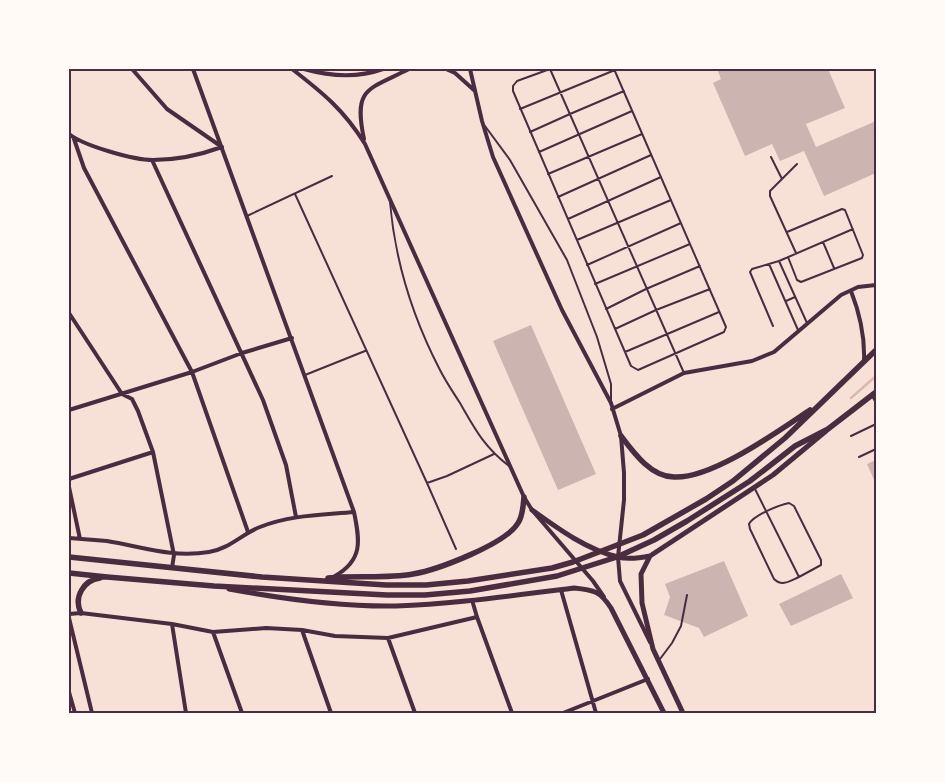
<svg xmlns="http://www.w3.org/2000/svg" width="945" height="782" font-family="'Archivo Narrow',sans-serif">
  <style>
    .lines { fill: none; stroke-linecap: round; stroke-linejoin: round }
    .stream { stroke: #dcb8b0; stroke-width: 2.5 }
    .building { fill: #ccb4b1 }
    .service { stroke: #4a2c40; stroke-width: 2 }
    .minor { stroke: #4a2c40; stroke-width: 4 }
    .tertiary { stroke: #4a2c40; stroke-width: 5 }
    .secondary { stroke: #4a2c40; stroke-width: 5.5 }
    .neatline { fill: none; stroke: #4a2c40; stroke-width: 2 }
  </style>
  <rect width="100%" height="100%" fill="#f7e1d7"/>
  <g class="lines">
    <path class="stream" d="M851,398L876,376"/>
  </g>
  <path class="building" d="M717,69H828L845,108L806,124L816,147L876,121V173L824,196L804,151L780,161L772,144L745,156L713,83L721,79Z
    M531,325L596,474L558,490L493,341Z
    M876,460V484L867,464Z
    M724,561L748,616L704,637L699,628L664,615L670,597L665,584Z
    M841,574L853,598L791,626L779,604Z"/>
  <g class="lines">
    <path class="service" d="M550,69L517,81L513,86V91L631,366L638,370L724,332L726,327L614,69
      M550,69L684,373
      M520,109L615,70
      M485,126L510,160L567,260L597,337L611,384V401
      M530,132L570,114L624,91
      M539,152L632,111
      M771,157L782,179
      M548,174L642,134
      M295,194L427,483L447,476L494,454
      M558,197L651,155
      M390,202C395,261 413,318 440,370C446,382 453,392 460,403C475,429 484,447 509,466
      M247,216L332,176
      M568,219L661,177
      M787,232L842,209L845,210L863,255L862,258L801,282L797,280L788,257
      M577,240L671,200
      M823,242L834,268
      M796,253L770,196V191L797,164
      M779,261L807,323
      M769,264L798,330
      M587,265L681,223
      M595,284L690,244
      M786,301L795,297
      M606,309L646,289L700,266
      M773,326L750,272L752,269L779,261L853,229
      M615,329L656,310L710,289
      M625,352L719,312
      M305,375L365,351
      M872,396L876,403
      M851,436L876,424
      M859,457L876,449
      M427,483L456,549
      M755,489L799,577C790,581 782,587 774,579L750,529L749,524C754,515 779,505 789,503L794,506L821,560V565L799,577
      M660,659L672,643L681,626L687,595"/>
    <path class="minor" d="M132,69L167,109L222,147
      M193,69L354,512C360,541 363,560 335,576
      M292,69C323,93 344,110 365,144L524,497L532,510L593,581L604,597
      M304,69C329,76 358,78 383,69
      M446,69L455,73L475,91
      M470,69L482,121L493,157L562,310L611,403L621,436L624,473V500L618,557L620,581L650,642
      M69,134C84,146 134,160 153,160C176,160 200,155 222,147
      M74,139L84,168L192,372L248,532
      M364,139C353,87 368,90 409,69
      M152,160L263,400L286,465L296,517
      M851,291C860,314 865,336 864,361
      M69,313L122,394L132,399L138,411L153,452L174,555L172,568
      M612,409L684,373L752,361L774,352L841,295L858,287L876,285
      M69,410L192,372L242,353L292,338
      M69,479L153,452
      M69,487L80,539
      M69,538C81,539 94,540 107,541C143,547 172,558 209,552C229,549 242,534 260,527C290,515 322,515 354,512
      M561,590L596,713
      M472,600L477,617L512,713
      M69,614L81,613L172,624L213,632L266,628L302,630L335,636L388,638L477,617
      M69,618L92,713
      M172,624L186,713
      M302,630L331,713
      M213,632L242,713
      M388,638L415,713
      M69,692L75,713
      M563,713L648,679"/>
    <path class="tertiary" d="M532,510C557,528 587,550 618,557C629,560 640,558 650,556
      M229,589C283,599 341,607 396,606C456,604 515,595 574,588C594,590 600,591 611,608L664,713
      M683,713L653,649L642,603L641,574L650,556L773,475L826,431"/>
    <path class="secondary" d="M621,436C633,452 651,477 674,477C712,479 778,431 810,410
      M69,557L262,577L386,585H426L468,581L552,568L573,562L643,535L706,499L733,481L785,438L876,350
      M69,573L107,577L214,586L387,595H425L470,591L557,576L617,557L654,540L687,521L750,481L795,446L828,429L876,392
      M328,578C356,575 385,579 413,574C437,570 506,544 518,523C523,516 523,506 524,497
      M81,613C73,597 84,580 100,578"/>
  </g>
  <rect width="945" height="782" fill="none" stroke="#fffaf5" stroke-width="140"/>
  <rect x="70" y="70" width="805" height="642" class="neatline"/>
</svg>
